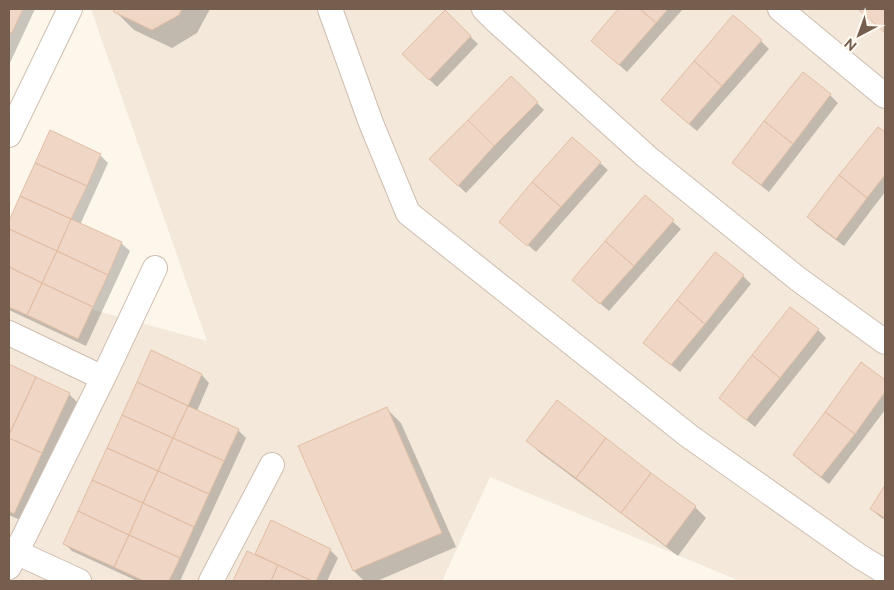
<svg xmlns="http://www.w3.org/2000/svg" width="894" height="590" font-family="Raleway,sans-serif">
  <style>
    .residential { fill: #f3e8da }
    .shadow { fill: #0003 }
    .building { fill: #f0d6c4; stroke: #e2bea5 }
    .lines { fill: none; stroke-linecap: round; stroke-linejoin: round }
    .minor-casing { stroke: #cebeb0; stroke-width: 26 }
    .minor { stroke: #fff; stroke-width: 24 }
  </style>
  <rect width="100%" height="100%" fill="#fcf6eb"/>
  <path class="residential" d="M91,9H885V581H740L490,477L442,581H9V287L207,341Z"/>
  <path class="shadow" d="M9,9H35L9,65Z
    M114,9H210L197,33L172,48L134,30L115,11Z
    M620,9H683L627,72L593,41Z
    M445,12L478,44L437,87L403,54Z
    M761,41L769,49L697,131L670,108Z
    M511,77L544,110L466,193L431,159Z
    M830,95L838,103L769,192L741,170L734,162Z
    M878,128L885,134V192L844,246L816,225L808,217Z
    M51,132L100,155L108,163L80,225L122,244L130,251L86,346L9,310V224Z
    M600,163L608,170L536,252L509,229Z
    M645,197L681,229L609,311L582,288Z
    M716,254L743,276L751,284L680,372L653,351L645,343Z
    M791,308L818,330L826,338L755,427L728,405Z
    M861,364L885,382V410L829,484L802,463L794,455Z
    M9,365L69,394L77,402L22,521L9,515Z
    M202,375L209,383L197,411L238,430L246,438L180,581H137L72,551L64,543Z
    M387,409L401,423L456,547L377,581H364L354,571L300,446Z
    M528,440L695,507L706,518L678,556L539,452Z
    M885,488V520L879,516L871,509Z
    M271,522L330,550L338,558L327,581H234L247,552L255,556Z"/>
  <path class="building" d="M9,9H23L12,33L9,32Z
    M113,9H182L179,15L152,30L114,12Z
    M618,9H640L656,23L619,65L591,41Z
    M640,9H668L656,23Z
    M858,9H885V33Z
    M445,10L471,36L429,80L402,54Z
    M733,15L762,40L722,86L694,61Z
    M694,61L722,86L689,124L661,100Z
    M803,72L831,94L793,144L764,121Z
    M511,76L538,102L494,146L468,120Z
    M468,120L494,146L458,186L429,159Z
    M764,121L793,144L761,185L732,163Z
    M878,127L885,132V175L867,198L839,175Z
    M50,130L101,154L87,186L35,163Z
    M572,137L601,162L561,207L532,182Z
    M35,163L87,186L71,219L20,196Z
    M839,175L867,198L836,239L807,217Z
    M532,182L561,207L527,246L499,222Z
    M645,195L674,220L634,266L605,241Z
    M20,196L71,219L57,251L9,229V221Z
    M71,219L122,242L108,275L57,251Z
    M9,229L57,251L42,283L9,267Z
    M605,241L634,266L600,304L572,280Z
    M57,251L108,275L93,307L42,283Z
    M715,252L744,275L705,324L677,300Z
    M9,267L42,283L27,315L9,307Z
    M42,283L93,307L78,339L27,315Z
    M677,300L705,324L671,365L643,343Z
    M790,307L819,329L780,378L752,355Z
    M151,350L202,374L188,406L137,382Z
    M752,355L780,378L746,420L719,398Z
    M861,362L885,380V392L855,434L825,412Z
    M9,364L36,377L9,435Z
    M36,377L70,393L42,453L9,438V435Z
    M137,382L188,406L173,438L122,415Z
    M557,400L606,438L576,478L526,441Z
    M188,406L239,429L224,461L173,438Z
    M387,407L442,533L353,571L298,446Z
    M825,412L855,434L821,477L793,455Z
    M122,415L173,438L158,471L107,448Z
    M9,438L42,453L14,514L9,511Z
    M173,438L224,461L209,494L158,471Z
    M606,438L651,473L621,513L576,478Z
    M107,448L158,471L143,503L92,480Z
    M158,471L209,494L194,527L143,503Z
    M651,473L696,506L666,546L621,513Z
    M92,480L143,503L129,535L78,511Z
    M885,485V518L870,509Z
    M143,503L194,527L180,558L129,535Z
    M78,511L129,535L114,567L63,544Z
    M271,520L331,549L316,581H312L255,554Z
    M129,535L180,558L169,581H144L114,567Z
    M247,551L278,565L271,581H233Z
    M278,565L312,581H271Z"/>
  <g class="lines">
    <defs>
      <path id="minor" d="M330,9L371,123L408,213L689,436L859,556L885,572
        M484,9L494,19L647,157L798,279L885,342
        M780,9L885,96
        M9,135L70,9
        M9,333L103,378
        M9,549L79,581
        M9,567L103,378L155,268
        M211,581L272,465"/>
    </defs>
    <use href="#minor" class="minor-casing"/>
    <use href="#minor" class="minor"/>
  </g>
  <rect width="894" height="590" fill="none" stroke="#765e4e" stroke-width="20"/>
  <g transform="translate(859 35) rotate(221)" stroke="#fefaf2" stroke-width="4" paint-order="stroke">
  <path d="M0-4L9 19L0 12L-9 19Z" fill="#765e4e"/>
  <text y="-8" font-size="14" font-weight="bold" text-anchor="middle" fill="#765e4e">N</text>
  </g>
</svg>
